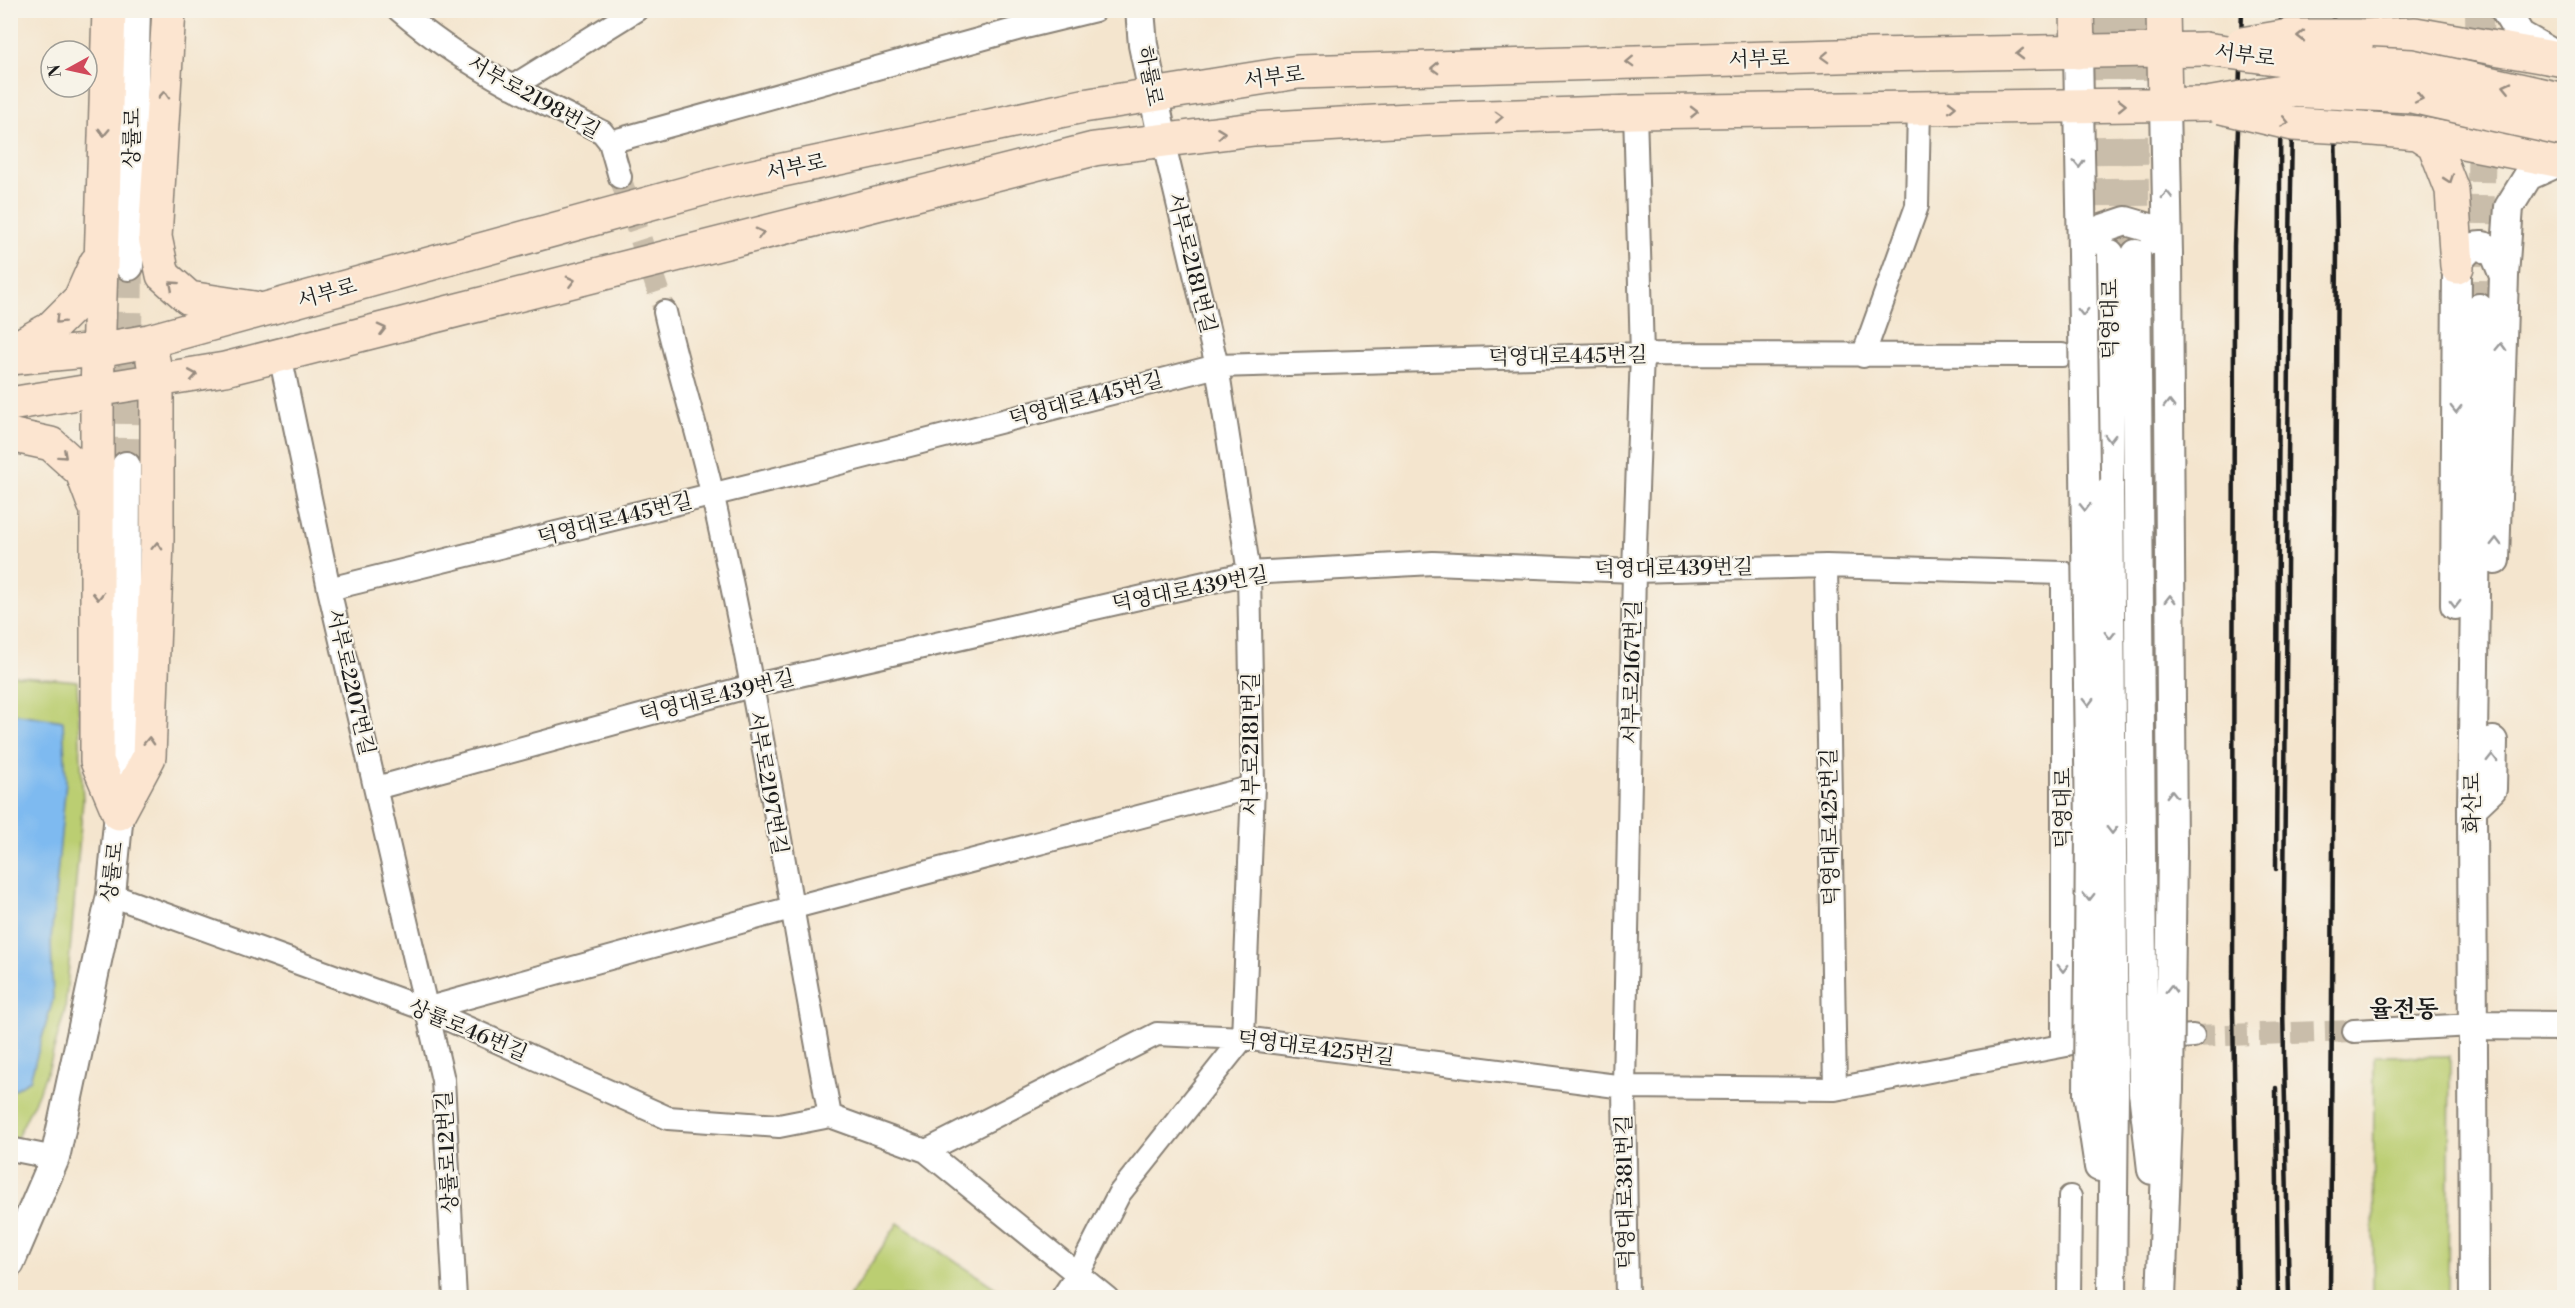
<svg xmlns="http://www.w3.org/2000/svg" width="2575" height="1308" font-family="'Libre Bodoni','Noto Serif KR',serif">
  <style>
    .green { fill: #bbce72; stroke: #6c7547; stroke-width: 1.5 }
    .water { fill: #7ebaf0; stroke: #4d6b86; stroke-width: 1.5 }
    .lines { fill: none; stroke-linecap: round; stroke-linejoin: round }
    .minor-tunnel { stroke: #c9bdaa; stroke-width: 22; stroke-dasharray: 22 11; stroke-linecap: butt }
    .tertiary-tunnel { stroke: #c9bdaa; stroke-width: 28; stroke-dasharray: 28 14; stroke-linecap: butt }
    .minor-casing { stroke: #888075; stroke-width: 26 }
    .tertiary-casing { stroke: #888075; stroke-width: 32 }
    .secondary-casing { stroke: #888075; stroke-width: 36 }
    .minor { stroke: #fff; stroke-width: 22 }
    .tertiary { stroke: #fff; stroke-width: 28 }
    .secondary { stroke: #fce5d0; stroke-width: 33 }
    .rail { stroke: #1c1c1c; stroke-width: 4.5 }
    .tertiary-bridge-casing { stroke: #888075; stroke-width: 32; stroke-linecap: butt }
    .secondary-bridge-casing { stroke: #888075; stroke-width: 36; stroke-linecap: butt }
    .tertiary-bridge { stroke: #fff; stroke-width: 28 }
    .secondary-bridge { stroke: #fce5d0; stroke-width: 33 }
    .oneway { stroke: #978b7f }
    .oneway2 { stroke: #999 }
    .labels { text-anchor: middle; stroke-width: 4.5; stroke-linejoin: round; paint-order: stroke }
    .street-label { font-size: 21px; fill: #1c1c1c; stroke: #f7f3e8 }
    .quarter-label { font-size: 24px; font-weight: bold; fill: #1c1c1c; stroke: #f7f3e8 }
  </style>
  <rect width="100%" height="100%" fill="#f7f3e8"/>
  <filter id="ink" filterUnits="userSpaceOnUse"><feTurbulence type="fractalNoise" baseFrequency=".0167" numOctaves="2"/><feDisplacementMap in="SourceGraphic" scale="12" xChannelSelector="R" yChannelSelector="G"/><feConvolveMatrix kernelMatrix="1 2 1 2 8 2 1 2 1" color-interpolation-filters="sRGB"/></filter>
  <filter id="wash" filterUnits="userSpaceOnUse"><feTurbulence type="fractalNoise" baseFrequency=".008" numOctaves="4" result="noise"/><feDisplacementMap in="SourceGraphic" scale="24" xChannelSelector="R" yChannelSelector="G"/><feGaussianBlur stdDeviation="1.35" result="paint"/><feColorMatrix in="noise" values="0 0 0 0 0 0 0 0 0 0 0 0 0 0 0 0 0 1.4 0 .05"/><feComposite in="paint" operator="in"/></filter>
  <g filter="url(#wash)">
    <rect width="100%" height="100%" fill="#f4e5ce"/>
    <path class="green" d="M11,675L77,681L83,800L65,1010L49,1067L37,1096L11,1150Z
      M2374,1056H2450L2448,1297H2373Z
      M898,1223L1009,1297H849Z"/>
    <path class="water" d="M11,713L63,721L66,781L51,940L53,1000L30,1080L11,1092Z"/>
  </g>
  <g filter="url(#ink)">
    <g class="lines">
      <path class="minor-tunnel" d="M620,177L665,312
        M2193,1036L2354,1031"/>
      <path class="tertiary-tunnel" d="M2106,10L2110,248
        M2132,10L2136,249
        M2479,10L2480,68
        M2479,308L2482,124
        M126,466L129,266"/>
      <defs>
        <path id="minor" d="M399,10C461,64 530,97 602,132L610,142L620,177
          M512,87L636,10
          M610,142L1021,28L1095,10
          M665,312C679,374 699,435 713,497C759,702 791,910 830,1116
          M280,355L329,589L443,1080L455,1298
          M1863,356L1917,206L1919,108
          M1826,566L1835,1089
          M329,589L820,468L1217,366L1642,354L2062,355
          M376,788L751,686L1249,573L1433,563L1634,571L1826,566L2063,573V1044
          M111,895L425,1009L668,1118L779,1126L830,1116
          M425,1009L791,908L1253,787
          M2354,1031L2474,1025
          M2155,1039L2193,1036
          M830,1116L926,1151L1157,1034L1243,1038L1624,1087L1835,1089L2077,1043
          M10,1149L55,1158
          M926,1151L1107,1298
          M1062,1298L1078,1274L1119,1194L1243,1038L1253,787L1249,573L1217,366L1163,140
          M1627,1298L1624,1087L1634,571L1642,354L1635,112
          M2069,1298L2070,1197"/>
        <path id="tertiary" d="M1140,10L1143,45L1163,140
          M2505,10L2520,35L2553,54
          M2078,52L2082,254
          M2165,104L2168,254
          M2082,254L2102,229L2126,221L2150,228L2168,254
          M2136,254L2138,491
          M129,266L136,10
          M2109,492L2110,254
          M2495,560L2504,276L2509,207L2528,176L2561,161L2564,162
          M2455,605L2457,267C2462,255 2469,245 2483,246L2495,254L2504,276
          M2472,808L2492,789L2493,741
          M2474,1025L2564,1026
          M2143,1092L2152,1170
          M2088,1094L2099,1167
          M10,1263L55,1158L111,895L119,813L125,696L126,466
          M2112,1298L2114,1092
          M2161,1298L2169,1090
          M2474,1298L2472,808L2479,308"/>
        <path id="secondary" d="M109,10L97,391V761L119,813
          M169,10L155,237L163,275L189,298L254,308
          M2077,10L2078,52
          M2163,10L2165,104
          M2360,36L2415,34L2564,60
          M2362,128L2417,133L2561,161
          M2417,133L2434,144L2452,190L2457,267
          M10,351L50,329L80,299L96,263
          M10,358L98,350L149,341L731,181L1083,106L1298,72L1871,55L2205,49
          M10,404L225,369L1094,149L1254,129L1426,119L1635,112L2207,104
          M10,435L51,444L82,472L94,504
          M119,813L149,757L157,540V382L153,360"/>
      </defs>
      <use href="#minor" class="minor-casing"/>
      <use href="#tertiary" class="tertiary-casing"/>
      <use href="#secondary" class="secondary-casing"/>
      <use href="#minor" class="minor"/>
      <use href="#tertiary" class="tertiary"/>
      <use href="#secondary" class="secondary"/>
      <path class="rail" d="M2276,869L2281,10
        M2276,1088L2278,1298
        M2238,1298L2233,1011L2234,246L2242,10
        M2289,1298L2283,1008L2290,244L2294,10
        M2330,1298L2337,240L2333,10"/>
      <defs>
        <path id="tertiary-bridge" d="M2082,254L2090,829L2088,1094
          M2168,254L2172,852L2169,1090
          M2138,491L2143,1092
          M2109,492L2114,1092"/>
        <path id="secondary-bridge" d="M2242,44L2289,36H2360
          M2205,49L2290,60L2412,66L2564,100
          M2207,104L2288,90L2411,96L2564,130
          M2221,107L2293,124L2362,128"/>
      </defs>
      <use href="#tertiary-bridge" class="tertiary-bridge-casing"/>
      <use href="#secondary-bridge" class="secondary-bridge-casing"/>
      <use href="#tertiary-bridge" class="tertiary-bridge"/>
      <use href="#secondary-bridge" class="secondary-bridge"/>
    </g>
    <defs><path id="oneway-chevron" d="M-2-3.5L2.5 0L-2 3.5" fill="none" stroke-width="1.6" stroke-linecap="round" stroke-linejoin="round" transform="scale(1.5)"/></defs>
    <g class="oneway">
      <use href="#oneway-chevron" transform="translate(2301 36) rotate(180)"/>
      <use href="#oneway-chevron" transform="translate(2020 54) rotate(179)"/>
      <use href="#oneway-chevron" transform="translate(1825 57) rotate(178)"/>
      <use href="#oneway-chevron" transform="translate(1630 62) rotate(178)"/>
      <use href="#oneway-chevron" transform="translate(1435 68) rotate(178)"/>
      <use href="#oneway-chevron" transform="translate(2507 87) rotate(-167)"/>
      <use href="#oneway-chevron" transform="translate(164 95) rotate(-86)"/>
      <use href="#oneway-chevron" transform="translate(2419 98) rotate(12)"/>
      <use href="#oneway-chevron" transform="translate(2122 105) rotate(-1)"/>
      <use href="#oneway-chevron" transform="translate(1952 107) rotate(-1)"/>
      <use href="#oneway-chevron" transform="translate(1694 112) rotate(-1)"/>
      <use href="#oneway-chevron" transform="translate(1499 117) rotate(-2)"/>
      <use href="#oneway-chevron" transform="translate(2285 122) rotate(12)"/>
      <use href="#oneway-chevron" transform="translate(104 132) rotate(92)"/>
      <use href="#oneway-chevron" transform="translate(1221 133) rotate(-7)"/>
      <use href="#oneway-chevron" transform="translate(2449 179) rotate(71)"/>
      <use href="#oneway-chevron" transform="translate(760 233) rotate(-14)"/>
      <use href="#oneway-chevron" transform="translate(571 281) rotate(-14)"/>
      <use href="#oneway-chevron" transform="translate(173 285) rotate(-139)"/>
      <use href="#oneway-chevron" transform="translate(59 320) rotate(135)"/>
      <use href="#oneway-chevron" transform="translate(382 329) rotate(-14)"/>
      <use href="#oneway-chevron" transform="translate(193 375) rotate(-10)"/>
      <use href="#oneway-chevron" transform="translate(63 455) rotate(42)"/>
      <use href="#oneway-chevron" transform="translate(157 546) rotate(-88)"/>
      <use href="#oneway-chevron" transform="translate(98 596) rotate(90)"/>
      <use href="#oneway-chevron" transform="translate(149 741) rotate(-88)"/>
    </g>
    <g class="oneway2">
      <use href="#oneway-chevron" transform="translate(2079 164) rotate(88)"/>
      <use href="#oneway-chevron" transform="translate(2167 195) rotate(-91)"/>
      <use href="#oneway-chevron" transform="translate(2083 312) rotate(89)"/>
      <use href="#oneway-chevron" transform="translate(2501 347) rotate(-88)"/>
      <use href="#oneway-chevron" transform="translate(2169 404) rotate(-90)"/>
      <use href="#oneway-chevron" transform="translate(2456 409) rotate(90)"/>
      <use href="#oneway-chevron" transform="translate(2110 438) rotate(90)"/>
      <use href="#oneway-chevron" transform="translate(2085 507) rotate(89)"/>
      <use href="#oneway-chevron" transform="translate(2496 542) rotate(-89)"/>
      <use href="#oneway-chevron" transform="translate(2170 599) rotate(-90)"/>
      <use href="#oneway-chevron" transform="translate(2455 604) rotate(90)"/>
      <use href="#oneway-chevron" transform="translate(2110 635) rotate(90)"/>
      <use href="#oneway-chevron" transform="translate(2088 702) rotate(89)"/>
      <use href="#oneway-chevron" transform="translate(2492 758) rotate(-89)"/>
      <use href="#oneway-chevron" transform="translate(2172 794) rotate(-90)"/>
      <use href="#oneway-chevron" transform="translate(2112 830) rotate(90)"/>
      <use href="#oneway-chevron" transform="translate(2089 897) rotate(90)"/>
      <use href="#oneway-chevron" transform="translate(2063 968) rotate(90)"/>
      <use href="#oneway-chevron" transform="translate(2171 989) rotate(-89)"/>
    </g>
  </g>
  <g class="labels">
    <g class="street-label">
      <text transform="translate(2245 55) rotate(7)" y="7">서부로</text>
      <text transform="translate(1759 59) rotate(-2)" y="7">서부로</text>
      <text transform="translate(1150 76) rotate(79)" y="7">하률로</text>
      <text transform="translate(1274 77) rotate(-7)" y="7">서부로</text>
      <text transform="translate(534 97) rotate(29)" y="7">서부로2198번길</text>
      <text transform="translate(132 138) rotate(-89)" y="7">상률로</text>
      <text transform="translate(796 167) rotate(-12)" y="7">서부로</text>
      <text transform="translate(1192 263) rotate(76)" y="7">서부로2181번길</text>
      <text transform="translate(327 293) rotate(-16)" y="7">서부로</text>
      <text transform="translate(2110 319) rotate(-90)" y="7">덕영대로</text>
      <text transform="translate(1568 356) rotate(-1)" y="7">덕영대로445번길</text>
      <text transform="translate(1086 399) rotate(-15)" y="7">덕영대로445번길</text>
      <text transform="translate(615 519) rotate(-14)" y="7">덕영대로445번길</text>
      <text transform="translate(1674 568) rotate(-1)" y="7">덕영대로439번길</text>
      <text transform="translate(1190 589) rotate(-11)" y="7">덕영대로439번길</text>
      <text transform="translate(1632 672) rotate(-89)" y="7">서부로2167번길</text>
      <text transform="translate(351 682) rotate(77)" y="7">서부로2207번길</text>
      <text transform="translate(717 696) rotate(-14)" y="7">덕영대로439번길</text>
      <text transform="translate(1251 744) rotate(-90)" y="7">서부로2181번길</text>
      <text transform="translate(768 783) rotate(80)" y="7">서부로2197번길</text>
      <text transform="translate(2472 803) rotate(-90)" y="7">화산로</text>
      <text transform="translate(2063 808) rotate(-90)" y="7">덕영대로</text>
      <text transform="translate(1830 827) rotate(-91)" y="7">덕영대로425번길</text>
      <text transform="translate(112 872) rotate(-83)" y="7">상률로</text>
      <text transform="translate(468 1030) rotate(23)" y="7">상률로46번길</text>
      <text transform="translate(1316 1048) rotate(7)" y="7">덕영대로425번길</text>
      <text transform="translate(447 1152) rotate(-93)" y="7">상률로12번길</text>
      <text transform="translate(1625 1192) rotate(-91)" y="7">덕영대로381번길</text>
    </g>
    <g class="quarter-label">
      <text x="2404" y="1017">율전동</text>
    </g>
  </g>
  <rect width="2575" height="1308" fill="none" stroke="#f7f3e8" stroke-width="36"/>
  <g transform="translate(69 69) rotate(262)"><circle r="28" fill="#f7f3e8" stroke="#9f9d96" stroke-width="1.5"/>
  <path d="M0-4.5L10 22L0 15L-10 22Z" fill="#d1495b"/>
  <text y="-9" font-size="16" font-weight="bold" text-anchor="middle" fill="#1c1c1c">N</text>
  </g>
</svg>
